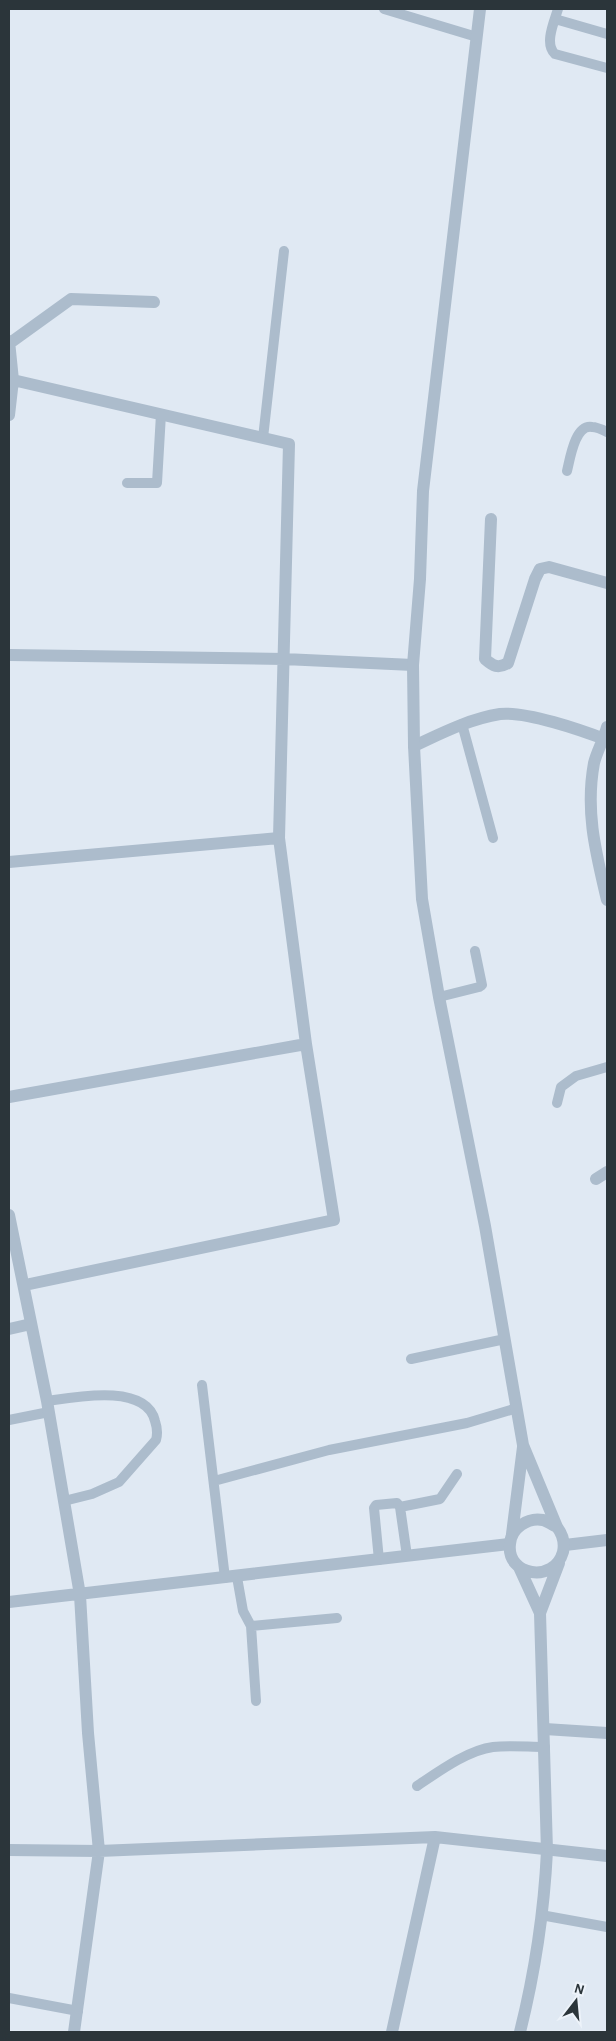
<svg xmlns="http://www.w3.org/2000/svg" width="616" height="2041" font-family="'Alegreya Sans',sans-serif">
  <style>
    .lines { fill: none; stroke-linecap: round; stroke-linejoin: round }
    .service { stroke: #acbccc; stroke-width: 10 }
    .minor { stroke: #acbccc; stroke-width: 12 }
    .tertiary { stroke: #acbccc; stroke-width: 12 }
  </style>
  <rect width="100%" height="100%" fill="#e0e9f3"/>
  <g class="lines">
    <path class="service" d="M384,9L477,37
      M558,9C554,22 544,44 555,54L607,68
      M555,19L607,34
      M263,438L284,251
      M567,471C570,459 575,424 592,427C597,427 603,430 607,432
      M127,483H157L161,414
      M462,724L493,838
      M439,997L479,987L482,985L475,951
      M557,1103L561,1087L576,1076L607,1067
      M411,1359L505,1339
      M202,1385L225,1578
      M47,1401C75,1397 146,1383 155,1421C157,1427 158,1433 156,1440L119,1482L92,1494L64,1501
      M9,1420L49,1412
      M214,1481L329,1450L467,1423L517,1408
      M400,1507L440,1499L457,1474
      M379,1560L374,1508L376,1505L397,1503L400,1507L407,1556
      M237,1577L243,1611L251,1626L256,1701
      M251,1626L337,1618
      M417,1786C438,1772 468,1750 493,1747C510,1745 528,1747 545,1747
      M541,1915L607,1927
      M9,1998L78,2011"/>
    <path class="minor" d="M9,341L13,380L9,415
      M10,343L71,299L154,302
      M13,380L289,444L279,838L306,1044L334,1220L25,1285
      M491,519L485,659C493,666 498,669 508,663L535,579L540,569L549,567L607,583
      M9,655L284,659L413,665
      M607,727C604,739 597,751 594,763C585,812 596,853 607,900
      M414,746C442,733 469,719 500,714C526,711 581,730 607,740
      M9,862L279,838
      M9,1097L306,1044
      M596,1179L607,1172
      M9,1215L47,1401L80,1595L88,1733L99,1851L74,2032
      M9,1329L31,1324
      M565,1545L607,1540
      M9,1602L509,1544
      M545,1729L607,1733
      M9,1850L99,1851L435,1837L607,1856
      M392,2032L435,1837"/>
    <path class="tertiary" d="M480,9L423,491L420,579L413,665L414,746L422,899L439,997L485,1226L523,1445L557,1527C563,1535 565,1543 563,1552C554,1584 506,1576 510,1544C511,1528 528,1517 543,1520C548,1522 553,1525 557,1527
      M512,1534L523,1447
      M519,1567L540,1613L547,1851C544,1912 535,1972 520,2032
      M540,1613L559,1563"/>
  </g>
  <rect width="616" height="2041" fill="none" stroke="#2b353a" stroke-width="20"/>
  <g transform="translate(576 2001) rotate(16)" stroke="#edf3fa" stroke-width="4" paint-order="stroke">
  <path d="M0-4L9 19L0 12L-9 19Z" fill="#2b353a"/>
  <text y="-8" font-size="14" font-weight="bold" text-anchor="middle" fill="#2b353a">N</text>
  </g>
</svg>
